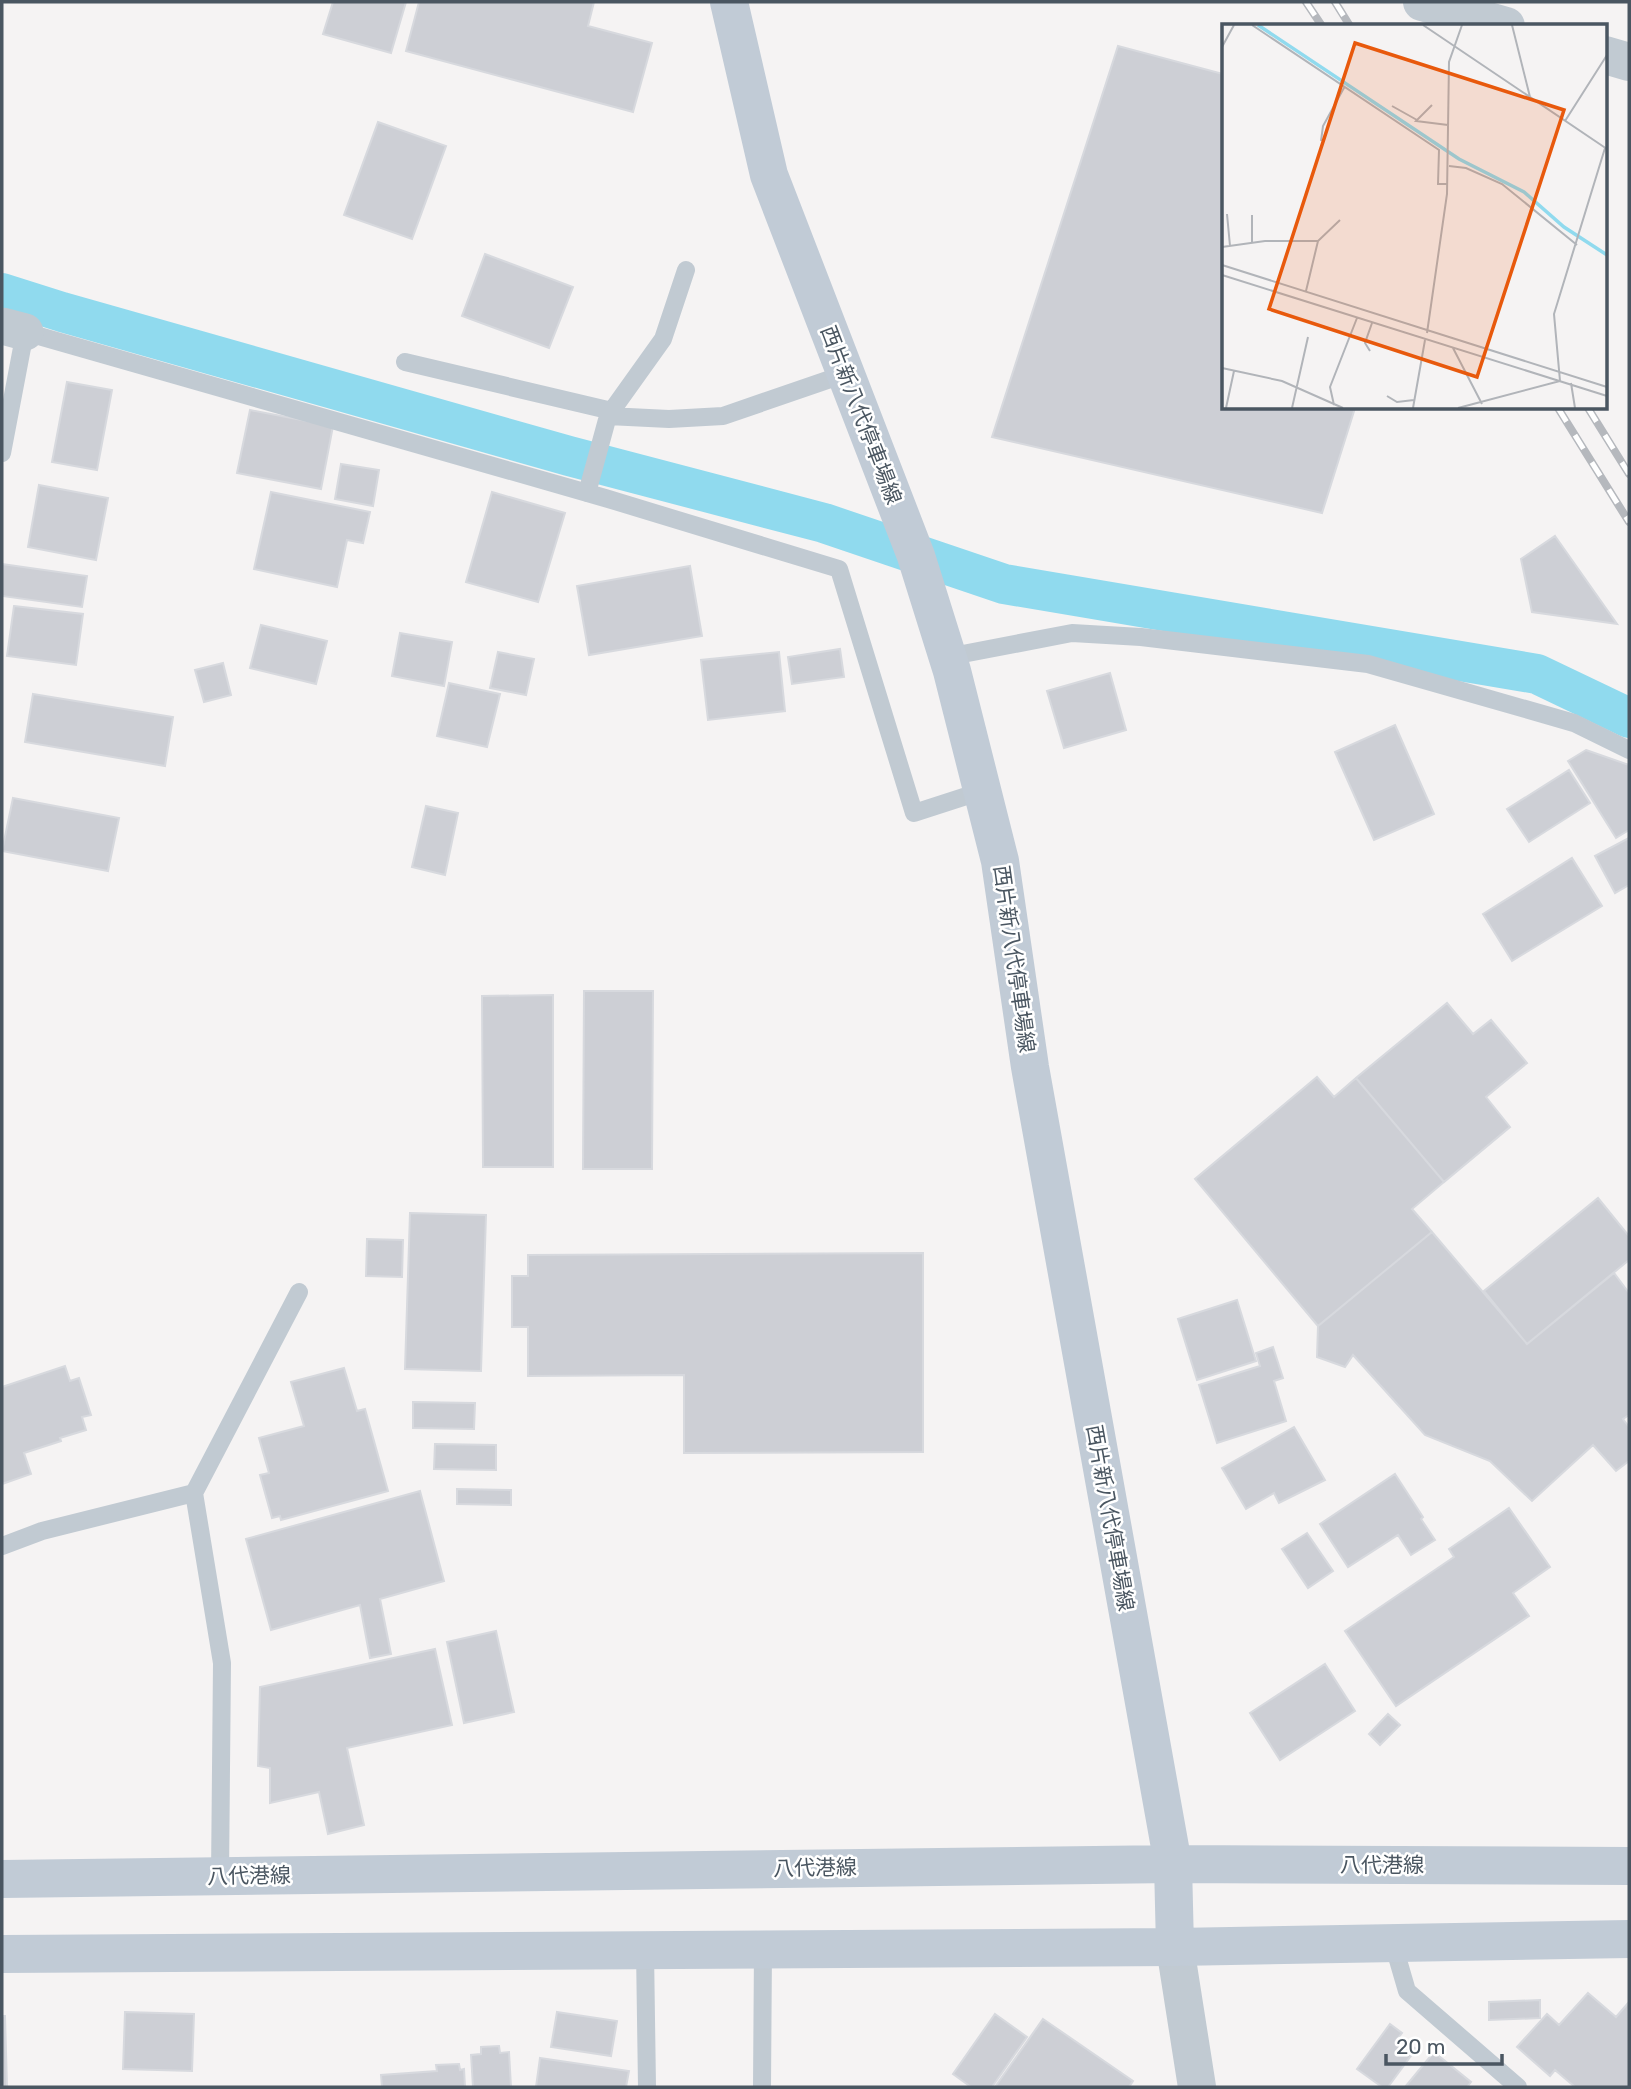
<svg xmlns="http://www.w3.org/2000/svg" width="1631" height="2089" font-family="Rubik,'Noto Sans JP',sans-serif">
  <style>
    .lines { fill: none; stroke-linecap: round; stroke-linejoin: round }
    .canal { stroke: #90daee; stroke-width: 40 }
    .building { fill: #cdcfd5; stroke: #d7d9de; stroke-width: 2 }
    .service { stroke: #c1cad2; stroke-width: 18 }
    .minor { stroke: #c1cad2; stroke-width: 37 }
    .tertiary { stroke: #c1cad2; stroke-width: 38 }
    .secondary { stroke: #c1cbd6; stroke-width: 38 }
    .rail-casing { stroke: #b5b8bd; stroke-width: 8 }
    .rail { stroke: #fff; stroke-width: 5; stroke-dasharray: 16; stroke-linecap: butt }
    .labels { text-anchor: middle; stroke-width: 5; stroke-linejoin: round; paint-order: stroke }
    .street-label { font-size: 21px; fill: #4a5661; stroke: #fff }
    .inset-river { fill: none; stroke: #90daee; stroke-width: 3.5 }
    .inset-road { fill: none; stroke: #b1b4b9; stroke-width: 2 }
    .view { fill: #e8590c; fill-opacity: 0.15; stroke: #e8590c; stroke-width: 3.5 }
    .inset-edge { fill: none; stroke: #4a5661; stroke-width: 3.5 }
  </style>
  <rect width="100%" height="100%" fill="#f5f3f3"/>
  <g class="lines">
    <path class="canal" d="M2,293L62,312L569,456L824,523L1004,584L1537,674L1629,718"/>
  </g>
  <path class="building" d="M333,2H406L391,53L323,34Z
    M419,2H594L588,26L652,43L633,112L406,51Z
    M1118,46L1223,74V408H1355L1322,513L992,437Z
    M378,122L446,146L412,239L344,215Z
    M485,254L573,287L549,348L462,316Z
    M67,382L112,390L97,470L52,462Z
    M250,410L333,426L321,489L237,473Z
    M341,464L379,470L373,506L335,499Z
    M39,485L108,498L96,560L28,547Z
    M271,492L370,512L363,543L347,540L337,587L254,569Z
    M492,492L565,513L538,602L466,582Z
    M1555,536L1617,624L1532,612L1521,559Z
    M2,564L87,576L82,607L2,596Z
    M690,566L702,636L589,655L577,586Z
    M14,606L83,614L76,665L7,656Z
    M261,625L327,641L316,684L250,668Z
    M400,633L452,642L444,686L392,676Z
    M840,649L844,677L792,684L788,657Z
    M498,652L534,659L526,695L490,688Z
    M779,652L785,711L708,720L701,660Z
    M223,663L231,695L204,702L195,670Z
    M1110,673L1126,730L1064,748L1047,691Z
    M449,683L500,694L487,747L437,736Z
    M33,694L173,717L165,766L25,742Z
    M1395,725L1434,814L1374,840L1335,752Z
    M1586,750L1629,765V830L1616,838L1568,761Z
    M1569,770L1590,803L1529,842L1507,809Z
    M13,798L119,818L108,871L2,851Z
    M426,806L458,813L445,875L412,867Z
    M1629,838V885L1615,893L1595,856Z
    M1572,858L1602,906L1512,961L1483,914Z
    M584,991H653L652,1169H583Z
    M553,995V1167H483L482,996Z
    M1447,1003L1473,1034L1491,1020L1527,1063L1486,1097L1510,1127L1444,1182L1356,1078Z
    M1317,1077L1334,1097L1356,1078L1444,1182L1412,1209L1432,1232L1318,1326L1195,1179Z
    M1598,1198L1629,1236V1260L1527,1344L1484,1291Z
    M410,1213L486,1215L481,1371L405,1369Z
    M1432,1232L1527,1344L1614,1273L1629,1293V1415L1623,1419L1629,1427V1461L1616,1471L1593,1445L1532,1501L1490,1461L1425,1435L1353,1355L1345,1367L1317,1357L1318,1326Z
    M367,1239L403,1240L402,1277L366,1276Z
    M923,1253V1452L684,1453V1375L528,1376V1327H512V1276H528V1255Z
    M1237,1300L1256,1361L1197,1380L1178,1319Z
    M1273,1347L1283,1378L1274,1381L1286,1421L1217,1443L1199,1385L1260,1366L1256,1353Z
    M65,1366L70,1381L79,1378L91,1415L82,1417L86,1430L60,1438L61,1441L24,1453L31,1474L2,1484V1387Z
    M344,1368L357,1411L365,1409L388,1491L281,1520L280,1516L272,1518L260,1475L269,1473L259,1438L304,1426L291,1382Z
    M413,1402L475,1403L474,1429L413,1428Z
    M1294,1427L1325,1480L1279,1503L1274,1493L1246,1509L1222,1468Z
    M435,1444L496,1445V1470L434,1469Z
    M1395,1474L1423,1517L1421,1519L1435,1540L1411,1555L1398,1535L1348,1567L1320,1524Z
    M457,1489L511,1490V1505L457,1504Z
    M420,1491L444,1581L380,1599L391,1654L370,1658L360,1605L271,1630L246,1539Z
    M1509,1508L1550,1567L1513,1593L1529,1616L1396,1706L1345,1631L1454,1557L1449,1549Z
    M1307,1533L1333,1571L1308,1588L1282,1549Z
    M496,1631L514,1712L464,1723L447,1642Z
    M435,1649L452,1725L347,1748L364,1825L328,1834L319,1792L270,1803V1768L258,1766L260,1687Z
    M1325,1664L1355,1711L1280,1760L1250,1713Z
    M1388,1714L1400,1725L1380,1745L1369,1734Z
    M1588,1993L1616,2017L1629,2002V2087H1575L1555,2070L1550,2076L1517,2047L1547,2014L1559,2025Z
    M1540,2000V2018L1489,2020V2002Z
    M125,2012L194,2014L192,2071L123,2069Z
    M557,2012L617,2021L611,2056L551,2047Z
    M995,2014L1027,2037L992,2087H971L953,2074Z
    M2,2016H5L7,2087H2Z
    M1043,2019L1133,2081L1129,2087H995Z
    M1390,2024L1402,2033L1395,2042L1401,2046L1405,2041L1416,2049L1388,2087H1382L1357,2069Z
    M499,2046L500,2053L509,2052L511,2087H473L471,2055L481,2054V2047Z
    M1434,2052L1471,2082L1467,2087H1405Z
    M540,2058L629,2071L626,2087H536Z
    M459,2064L460,2070L464,2069L465,2087H382L381,2075L437,2071L436,2065Z"/>
  <g class="lines">
    <path class="service" d="M686,270L663,339L608,416L669,419L723,416L845,374
      M405,362L612,411
      M2,453L25,332L605,498L839,569L914,813L982,791
      M587,493L608,416
      M947,657L1072,633L1141,637L1368,664L1574,723L1629,750
      M2,1546L42,1531L194,1493
      M220,1876L222,1663L194,1493L299,1292
      M1393,1943L1407,1991L1518,2087
      M645,1950L647,2087
      M762,2087L763,1949"/>
    <path class="minor" d="M2,326L25,332"/>
    <path class="tertiary" d="M1422,2L1506,26
      M1605,55L1629,62
      M1175,1947L1197,2087"/>
    <path class="secondary" d="M729,2L769,175L916,556L952,671L1000,861L1030,1067L1173,1864L1175,1947
      M2,1879L1173,1864L1629,1866
      M2,1954L1175,1947L1629,1939"/>
    <defs>
      <path id="rail" d="M1306,2L1322,26
        M1335,2L1350,26
        M1558,408L1629,522
        M1588,408L1629,474"/>
    </defs>
    <use href="#rail" class="rail-casing"/>
    <use href="#rail" class="rail"/>
  </g>
  <g class="labels">
    <g class="street-label">
      <text transform="translate(861 415) rotate(69)" y="7">西片新八代停車場線</text>
      <text transform="translate(1014 959) rotate(82)" y="7">西片新八代停車場線</text>
      <text transform="translate(1110 1518) rotate(80)" y="7">西片新八代停車場線</text>
      <text x="1382" y="1872">八代港線</text>
      <text transform="translate(815 1868) rotate(-1)" y="7">八代港線</text>
      <text transform="translate(249 1876) rotate(-1)" y="7">八代港線</text>
    </g>
  </g>
  <g transform="translate(1222 24)">
    <rect width="385" height="385" fill="#f5f3f3"/>
    <path class="inset-river" d="M36,1L237,135L302,168L342,203L385,231"/>
    <path class="inset-road" d="M30,1L217,126L216,160H226M201,1L385,125M290,1L308,73M0,23L12,1M210,81L194,97L226,101M170,82L195,96M343,97L385,31M99,117L101,102L123,62M227,142L244,144L280,160L355,221M5,190L8,222M30,191V218M0,223L43,217H96M0,241L385,363M0,251L385,372M84,267L96,217L118,196M205,309L225,170L227,38L240,1M231,324L260,380M148,327L143,319L150,299M0,344L60,357L121,384M349,359L353,384M165,372L175,378L192,376M112,381L108,363L135,294M4,384L12,347M70,384L86,313M191,384L203,316M236,384L338,357L332,290L383,124"/>
    <path class="view" d="M133,19L342,86L255,353L47,285Z"/>
    <rect width="385" height="385" class="inset-edge"/>
  </g>
  <rect width="1631" height="2089" fill="none" stroke="#4a5661" stroke-width="7"/>
  <path d="M1386 2054v10h116v-10" fill="none" stroke="#4a5661" stroke-width="3.5"/>
  <text x="1396" y="2054" font-size="21" fill="#4a5661" stroke="#ffffff" stroke-width="5" paint-order="stroke">20 m</text>
</svg>
